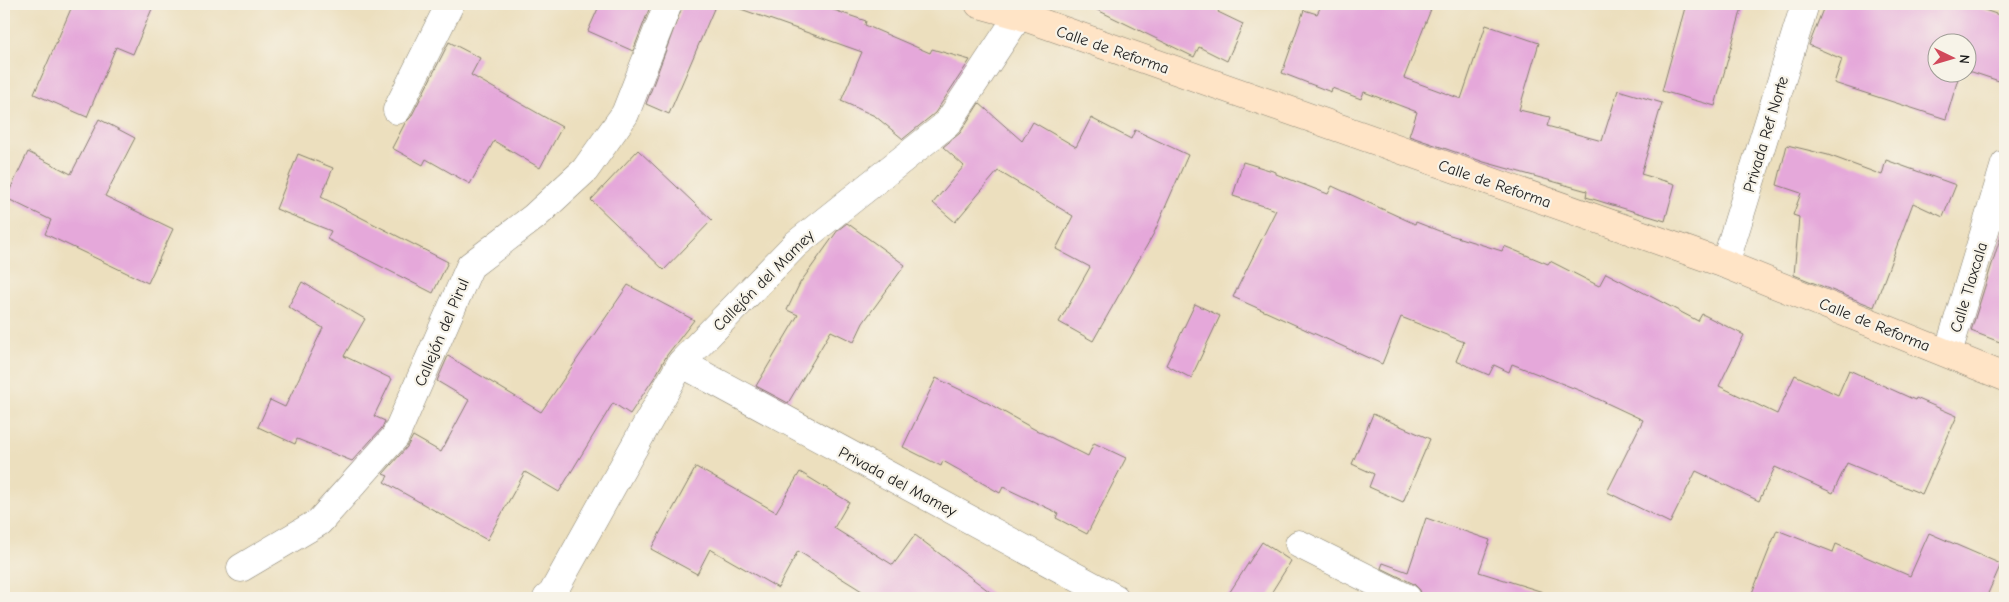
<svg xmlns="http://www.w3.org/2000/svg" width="2009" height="602" font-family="'Comic Neue',sans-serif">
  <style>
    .building { fill: #e5a8da }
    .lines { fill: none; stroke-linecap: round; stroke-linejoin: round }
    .minor-casing { stroke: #847e6d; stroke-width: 29 }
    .secondary-casing { stroke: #847e6d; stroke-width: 29 }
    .minor { stroke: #fff; stroke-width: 28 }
    .secondary { stroke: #ffe4c6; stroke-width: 28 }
    .labels { text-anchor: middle; stroke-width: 4.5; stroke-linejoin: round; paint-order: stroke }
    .street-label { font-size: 16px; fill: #1c1c1c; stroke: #f7f3e8 }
  </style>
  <rect width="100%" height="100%" fill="#f7f3e8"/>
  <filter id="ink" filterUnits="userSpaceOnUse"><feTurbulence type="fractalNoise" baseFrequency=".02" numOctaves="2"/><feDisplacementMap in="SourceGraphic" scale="10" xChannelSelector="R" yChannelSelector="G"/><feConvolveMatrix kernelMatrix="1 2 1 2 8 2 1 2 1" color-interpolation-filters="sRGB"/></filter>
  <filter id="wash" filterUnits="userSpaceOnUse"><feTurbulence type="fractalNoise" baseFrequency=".0096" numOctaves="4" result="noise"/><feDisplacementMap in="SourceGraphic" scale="20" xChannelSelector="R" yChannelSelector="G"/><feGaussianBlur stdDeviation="1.12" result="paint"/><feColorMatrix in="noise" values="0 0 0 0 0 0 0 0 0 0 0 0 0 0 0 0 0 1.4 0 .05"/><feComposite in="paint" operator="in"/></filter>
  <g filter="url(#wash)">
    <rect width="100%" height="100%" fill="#ecdfbe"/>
    <g id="blocks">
      <path class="building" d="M73,4H154L133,54L116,47L87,117L34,94Z
        M600,4H651L633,51L588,31Z
        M683,4H716L669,114L646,104Z
        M739,4H816L866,21L865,25L930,53L932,49L970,60L935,113L903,139L875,116L841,101L862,52L738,8Z
        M1085,4H1222L1218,12L1243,24L1227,61L1199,47L1194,57Z
        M1322,4H1433L1404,78L1461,99L1486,25L1539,43L1519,110L1550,117L1547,126L1602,141L1618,90L1662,103L1641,174L1675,184L1665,221L1586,197L1587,191L1484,162L1409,136L1417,112L1364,92L1361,99L1332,88L1331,92L1282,73L1304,10L1317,14Z
        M1686,4H1743L1715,106L1662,91Z
        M1825,4H1967L2005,17V83L1966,70V42H1936V72H1960L1946,119L1834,83L1842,59L1809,45Z
        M449,42L480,58L471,75L562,127L540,168L494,141L470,184L426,159L423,165L392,148L405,123L411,117Z
        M979,103L1022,141L1033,122L1076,147L1091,118L1131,139L1135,130L1188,155L1154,233L1093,341L1059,322L1090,267L1056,249L1073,216L998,171L955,222L933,203L964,166L943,147L960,133Z
        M99,119L135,138L105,196L173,229L148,283L45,234L51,220L6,198L28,152L71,174Z
        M1787,145L1828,155L1882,175L1886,160L1956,185L1943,217L1913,203L1874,307L1794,275L1799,217L1793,215L1801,193L1777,185Z
        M638,150L712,220L664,270L591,200Z
        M298,154L333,168L321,197L448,262L433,293L327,239L331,231L276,209Z
        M1243,162L1276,172V174L1328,194L1332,186L1415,224L1416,222L1447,234L1502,251L1504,246L1548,264L1550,261L1599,286L1606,273L1698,321L1702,314L1744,335L1719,386L1777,414L1795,375L1838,395L1849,370L1915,400L1916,398L1957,416L1922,494L1847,463L1833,493L1775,467L1759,501L1696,471L1670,523L1607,492L1643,420L1581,391L1512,364L1509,372L1494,365L1489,375L1456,361L1464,342L1401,317L1382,364L1233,297L1276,210L1233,196Z
        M847,223L905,265L863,323L854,342L831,331L788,403L756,386L798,315L787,310L800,283L838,230Z
        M2003,229H2005V344L1971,331Z
        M302,282L365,319L344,356L392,379L374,416L385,421L382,428L352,461L297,439L295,444L258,427L270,400L285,407L323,328L288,307Z
        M628,285L694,320L667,355L656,375L630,414L613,403L559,492L525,472L487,540L384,482L388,476L383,474L407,447L413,436L441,452L469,400L437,381L448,356L541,412Z
        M1195,304L1220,316L1191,378L1166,365Z
        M936,378L986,402L1034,429L1088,456L1094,443L1126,458L1087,534L1056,518L1058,513L1003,487L1000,493L943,461L941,466L903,447Z
        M1373,414L1430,439L1403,502L1369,487L1374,474L1352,464Z
        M696,467L776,512L800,472L849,502L834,528L893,565L915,535L998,598H873L798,551L778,588L710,549L697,574L651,549Z
        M1426,518L1490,540L1479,572L1543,592L1542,598H1422L1420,590L1414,584L1381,568L1383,563L1408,572Z
        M1777,530L1833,552L1836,544L1910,576L1929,533L2001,564L1986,598H1750Z
        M1262,542L1291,561L1268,598H1226Z"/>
    </g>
  </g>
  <g filter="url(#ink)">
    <use href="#blocks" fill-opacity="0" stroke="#847e6d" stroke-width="1"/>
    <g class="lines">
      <defs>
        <path id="minor" d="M397,110L450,4
          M1725,264L1805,4
          M1948,353L2005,164
          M681,363L1115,598
          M1299,544L1407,598
          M241,568L319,522L395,437L470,266L534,217L585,170L625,114L668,4
          M547,598L552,594L681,363L796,244L947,124L1019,15L1030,4"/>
        <path id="secondary" d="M979,4L1019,15L1725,264L2005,377"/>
      </defs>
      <use href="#minor" class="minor-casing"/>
      <use href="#secondary" class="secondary-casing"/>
      <use href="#minor" class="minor"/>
      <use href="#secondary" class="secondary"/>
    </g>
  </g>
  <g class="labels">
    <g class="street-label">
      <text transform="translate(1113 49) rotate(19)" y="6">Calle de Reforma</text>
      <text transform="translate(1765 134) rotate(-73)" y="6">Privada Ref Norte</text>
      <text transform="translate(1495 183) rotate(19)" y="6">Calle de Reforma</text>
      <text transform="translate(763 280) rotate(-45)" y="6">Callejón del Mamey</text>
      <text transform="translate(1968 287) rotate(-73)" y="6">Calle Tlaxcala</text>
      <text transform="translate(1875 324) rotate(22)" y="6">Calle de Reforma</text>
      <text transform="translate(441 332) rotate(-67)" y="6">Callejón del Pirul</text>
      <text transform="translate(898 481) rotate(28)" y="6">Privada del Mamey</text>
    </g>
  </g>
  <rect width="2009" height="602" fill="none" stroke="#f7f3e8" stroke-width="20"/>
  <g transform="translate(1952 58) rotate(95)"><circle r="24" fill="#f7f3e8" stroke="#9f9d96"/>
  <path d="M0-4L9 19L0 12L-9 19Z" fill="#d1495b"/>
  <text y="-8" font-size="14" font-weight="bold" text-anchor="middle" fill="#1c1c1c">N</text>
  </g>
</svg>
